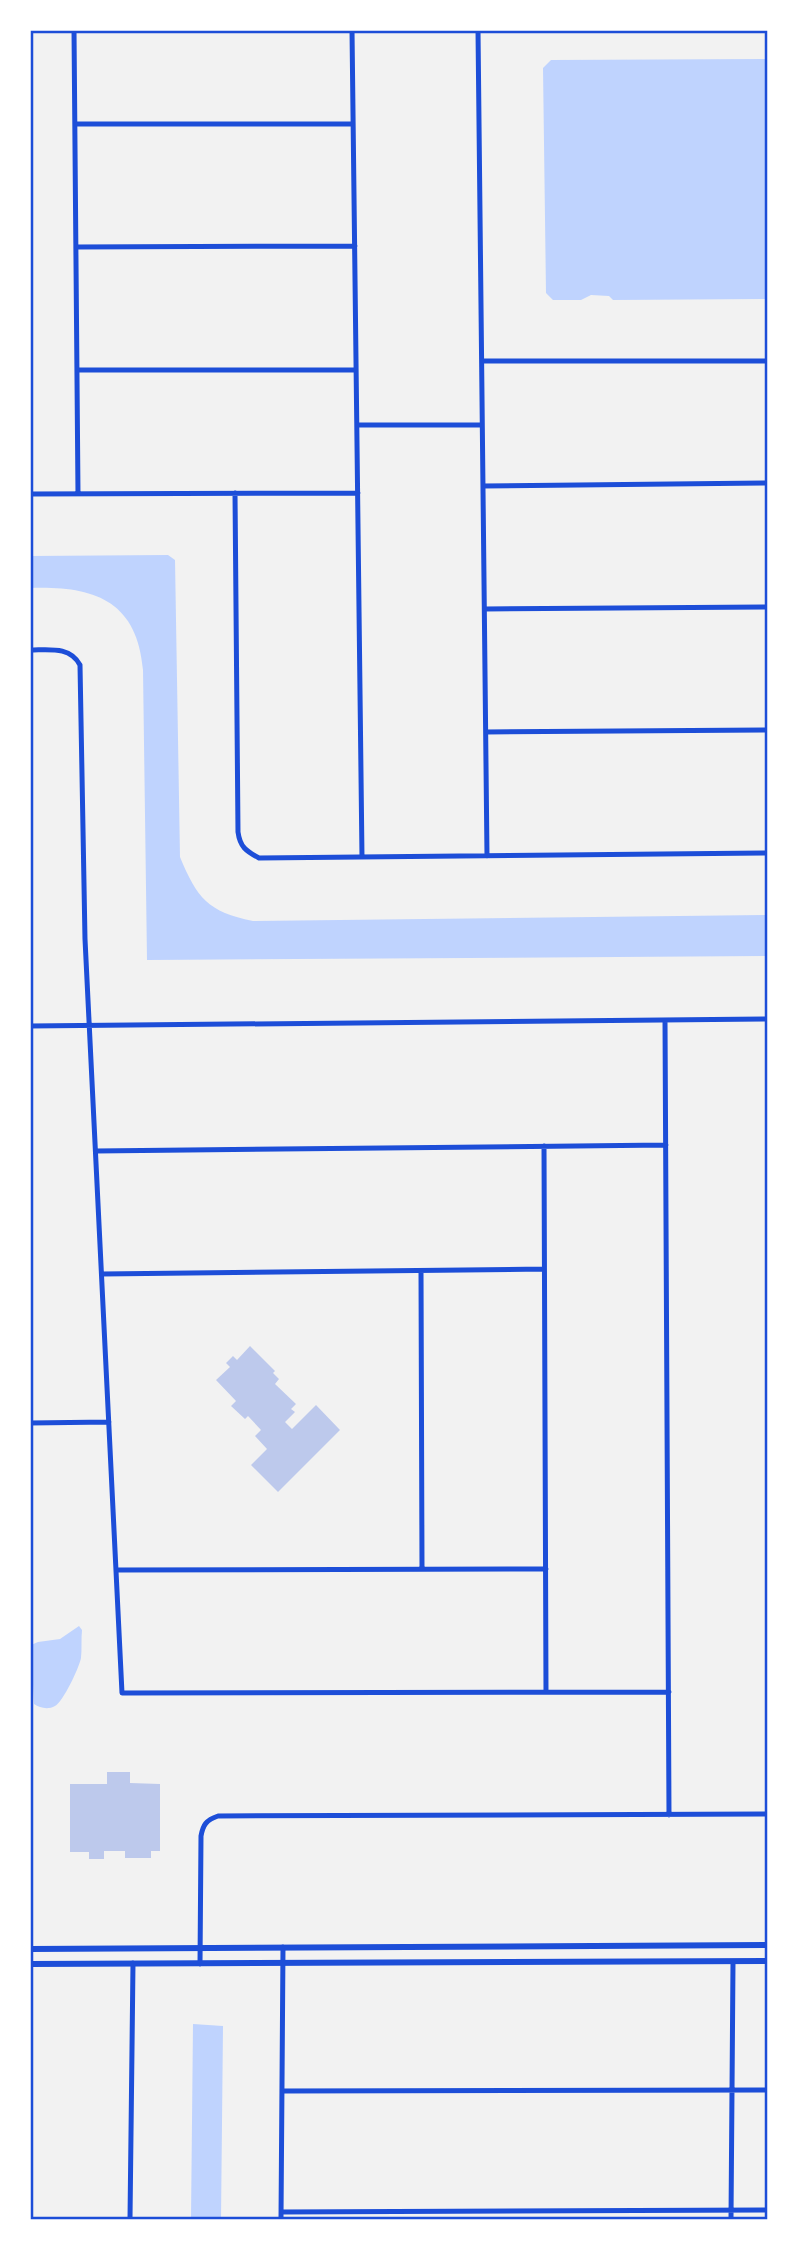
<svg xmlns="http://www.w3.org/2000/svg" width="798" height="2249" font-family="'Times New Roman',serif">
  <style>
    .water { fill: #bfd3fe }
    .building { fill: #bdc9ec }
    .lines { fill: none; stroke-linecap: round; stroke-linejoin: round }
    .minor { stroke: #1d4ed8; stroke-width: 5 }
    .tertiary { stroke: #1d4ed8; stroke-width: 6 }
    .neatline { fill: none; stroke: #1d4ed8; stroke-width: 2.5 }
  </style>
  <rect width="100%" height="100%" fill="#f2f2f2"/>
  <path class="water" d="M768,59V299L613,300L609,296L591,295L581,300H553L546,293L543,68L551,60Z
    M168,555L175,560L180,857C197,898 208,912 253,921L768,915V956L147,960L143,670C137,599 92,586 30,588V556Z
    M79,1626L82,1630C81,1639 82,1649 81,1658C79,1668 63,1702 55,1706C48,1710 40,1708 34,1704L31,1645L38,1642L60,1639Z
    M193,2024L223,2026L221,2219H191Z"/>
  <path class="building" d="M250,1346L275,1371L273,1373L279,1379L275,1384L296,1404L291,1409L295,1412L285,1422L292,1429L316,1405L340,1430L278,1492L251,1465L267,1449L255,1436L261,1430L248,1416L245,1419L231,1406L236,1401L216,1380L230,1367L226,1363L233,1356L237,1360Z
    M107,1772H130V1783L160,1784V1851H151V1858H125V1851H104V1859H89V1852H70V1784H107Z"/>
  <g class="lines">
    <path class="minor" d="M74,30L78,494
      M352,30L362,857
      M478,30L487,856
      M75,124H353
      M76,247L355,246
      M482,361H768
      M77,370H356
      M357,425H482
      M483,486L768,483
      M235,493L238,832C240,847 246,851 259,858L768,853
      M30,494L358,493
      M485,609L768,607
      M30,650C49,650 70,646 80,665L85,939L122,1693L669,1692
      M486,732L768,730
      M665,1020L669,1815
      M30,1026L768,1019
      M544,1146L546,1692
      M96,1151L666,1145
      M421,1271L422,1568
      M102,1274L544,1269
      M30,1423L109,1422
      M116,1570L546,1569
      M200,1964L201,1836C203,1825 206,1820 218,1816L768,1814
      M283,2091L768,2090
      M281,2212L768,2210
      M130,2219L133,1963
      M281,2219L283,1947
      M731,2219L733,1962"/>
    <path class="tertiary" d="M30,1949L768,1945
      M30,1964L768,1961"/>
  </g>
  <rect width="798" height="2249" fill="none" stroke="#ffffff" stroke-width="63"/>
  <rect x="32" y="32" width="734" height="2186" class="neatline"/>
</svg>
